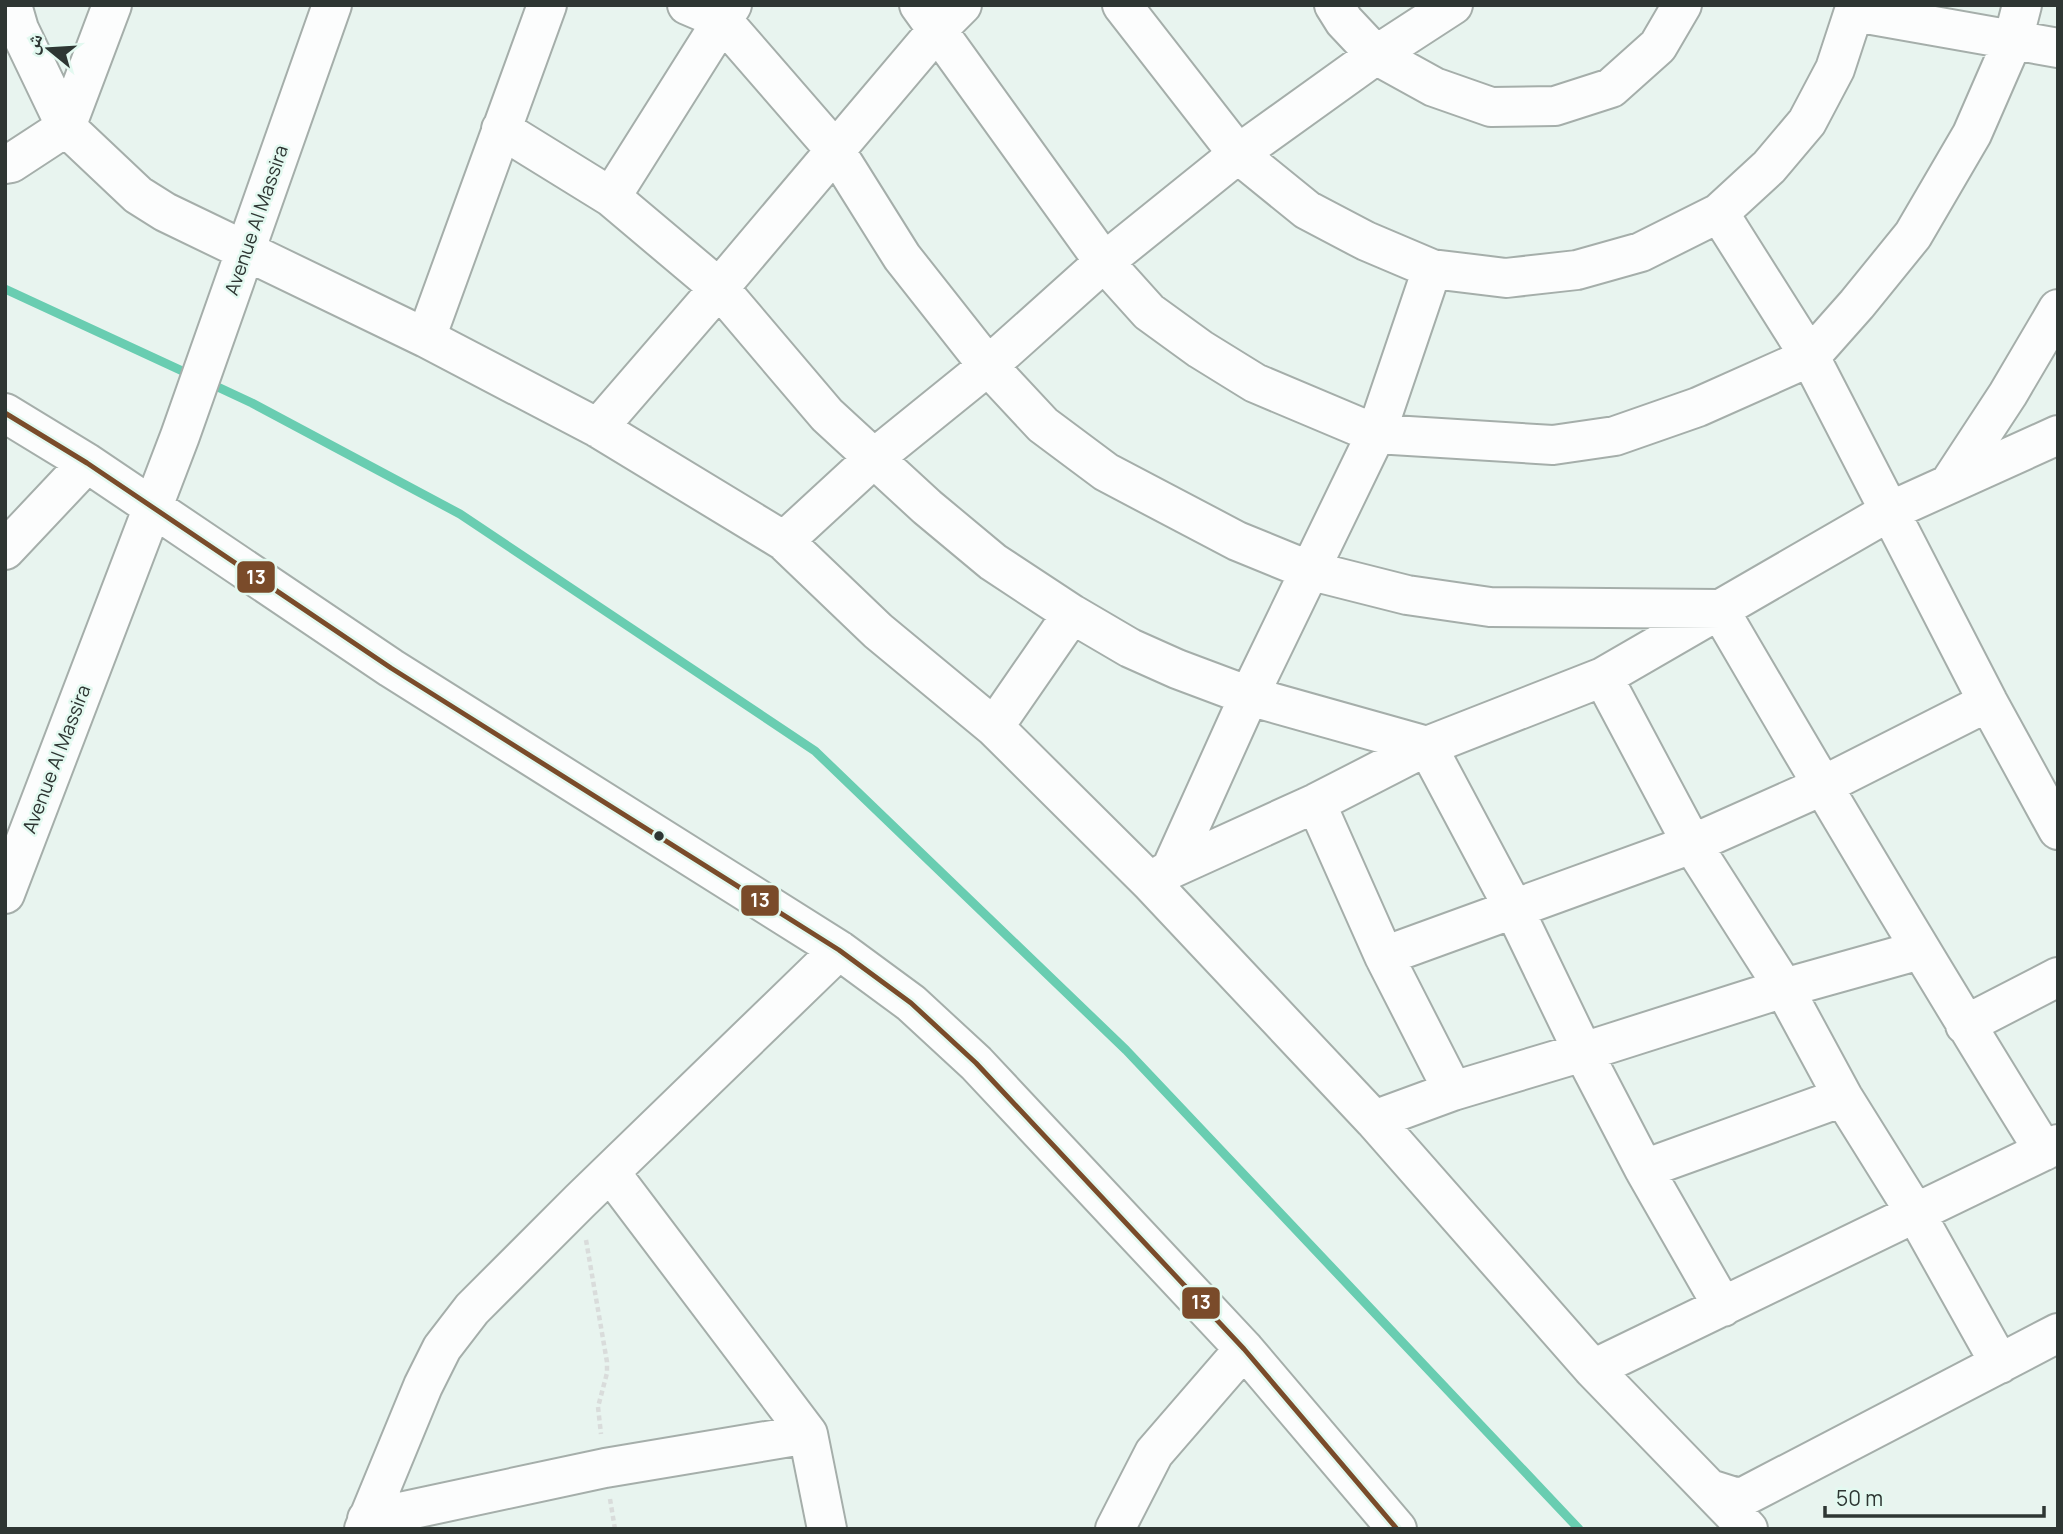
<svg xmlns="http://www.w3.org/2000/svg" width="2063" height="1534" font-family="Manrope,'Noto Naskh Arabic',sans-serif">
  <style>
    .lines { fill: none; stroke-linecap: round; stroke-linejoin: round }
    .stream { stroke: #69cdb1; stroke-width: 9 }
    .minor-casing { stroke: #a5aeaa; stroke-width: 42 }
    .path { stroke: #d9dcdb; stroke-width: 4.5; stroke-dasharray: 5 3.5; stroke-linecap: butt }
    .minor { stroke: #fcfdfd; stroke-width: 38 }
    .bus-1-casing { stroke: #e3f9f0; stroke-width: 10 }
    .bus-1 { stroke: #7a4b2a; stroke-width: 5 }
    .bus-dot { fill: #2e3633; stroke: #e3f9f0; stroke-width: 2.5 }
    .labels { text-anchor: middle; stroke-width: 5; stroke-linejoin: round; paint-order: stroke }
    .street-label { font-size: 19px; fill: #2e3633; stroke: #e3f9f0 }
    .line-badge { stroke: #e3f9f0; stroke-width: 2.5 }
    .badge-label { font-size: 19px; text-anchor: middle; font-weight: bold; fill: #fff }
  </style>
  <rect width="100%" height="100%" fill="#e8f4ef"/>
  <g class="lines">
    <path class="stream" d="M5,289L191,375
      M207,382L252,403L460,514L815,751L1126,1050L1579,1529"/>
    <defs>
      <path id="minor" d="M12,5L19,29L66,127L138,195L165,212L426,338L598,428L784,541L878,631L994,727L1150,882L1374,1120L1593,1369L1748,1529
        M687,5L722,20L835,150L902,257L988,366L1043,425L1106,472L1237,541L1308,570L1407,595L1490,607L1719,609C1825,791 1933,972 2044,1151
        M919,5L1104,262L1149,312L1200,349L1255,383L1376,434L1553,445L1615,436L1698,407L1810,357L1857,304L1913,235L1972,134L2013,40L2022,5
        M1122,5L1238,154L1307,210L1366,241L1432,269L1506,278L1577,270L1641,252L1719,213L1769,167L1807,122L1835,69L1856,5
        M1334,5L1344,21L1376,55L1434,87L1491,107L1555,106L1611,88L1658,46L1682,5
        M1855,12L2058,48
        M501,129L611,197L719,288L827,415L927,507L993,562L1072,614L1130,648L1177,669L1249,696L1427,746L1514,909L1583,1052L1644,1169L1723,1307
        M5,164L11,163L66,127L112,5
        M611,197L732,5
        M1719,213L1810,357L1988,702L2058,830
        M426,338L547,5
        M5,413L87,463L391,668L839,950L911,1003L976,1063L1244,1349L1397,1529
        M598,428L719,288L938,29L962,5
        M1949,484L2008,394L2058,309
        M784,541L873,459L988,366L1104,262L1238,154L1376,55L1453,5
        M5,550L87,463
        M1603,677L1692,844L1784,988L1843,1097L1916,1214L2000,1364
        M994,727L1072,614
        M1316,803L1384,956L1453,1091
        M1171,869L1249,696L1376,434L1432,269
        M1150,882L1171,869L1316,803L1427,746L1603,677L1890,511L2058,435
        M5,894L180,436L332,5
        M1384,956L1692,844L1822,786L1988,702
        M1965,1025L2058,977
        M1374,1120L1453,1091L1583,1052L1784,988L1920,950
        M1644,1169L1843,1097
        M610,1172L808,1434L827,1529
        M1593,1369L2058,1144
        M1713,1490L1735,1497L1745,1496L2058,1333
        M367,1519L605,1468L808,1434
        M364,1529L423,1386L442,1348L472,1309L580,1201L839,950
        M1115,1529L1154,1453L1244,1349"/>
    </defs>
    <use href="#minor" class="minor-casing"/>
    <path class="path" d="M586,1240L607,1362V1373L598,1407L601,1434
      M610,1499L615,1529"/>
    <use href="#minor" class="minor"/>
    <defs>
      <path id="bus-1" d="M5,413L87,463L391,668L839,950L911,1003L976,1063L1244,1349L1397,1529"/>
    </defs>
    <use href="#bus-1" class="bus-1-casing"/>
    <use href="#bus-1" class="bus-1"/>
  </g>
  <circle class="bus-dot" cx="659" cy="836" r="6"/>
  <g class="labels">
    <g class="street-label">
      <text transform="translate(256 220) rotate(-71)" y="7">Avenue Al Massira</text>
      <text transform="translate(56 759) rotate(-69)" y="7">Avenue Al Massira</text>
    </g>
  </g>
  <g class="line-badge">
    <rect x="236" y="560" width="40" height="34" rx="7" fill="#7a4b2a"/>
    <rect x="740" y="884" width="40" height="33" rx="7" fill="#7a4b2a"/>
    <rect x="1181" y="1286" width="40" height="34" rx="7" fill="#7a4b2a"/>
  </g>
  <g class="badge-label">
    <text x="256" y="584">13</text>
    <text x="760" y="907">13</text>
    <text x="1201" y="1309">13</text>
  </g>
  <rect width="2063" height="1534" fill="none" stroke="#2e3633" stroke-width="14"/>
  <g transform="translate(49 49) rotate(288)" stroke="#e3f9f0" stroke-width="5" paint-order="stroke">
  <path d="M0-5L12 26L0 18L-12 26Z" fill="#2e3633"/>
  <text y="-10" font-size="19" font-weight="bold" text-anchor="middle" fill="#2e3633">ش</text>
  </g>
  <path d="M1825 1506v10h219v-10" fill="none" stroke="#2e3633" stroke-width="3.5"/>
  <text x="1836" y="1506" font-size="21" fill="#2e3633" stroke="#e3f9f0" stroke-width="5" paint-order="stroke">50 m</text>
</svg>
